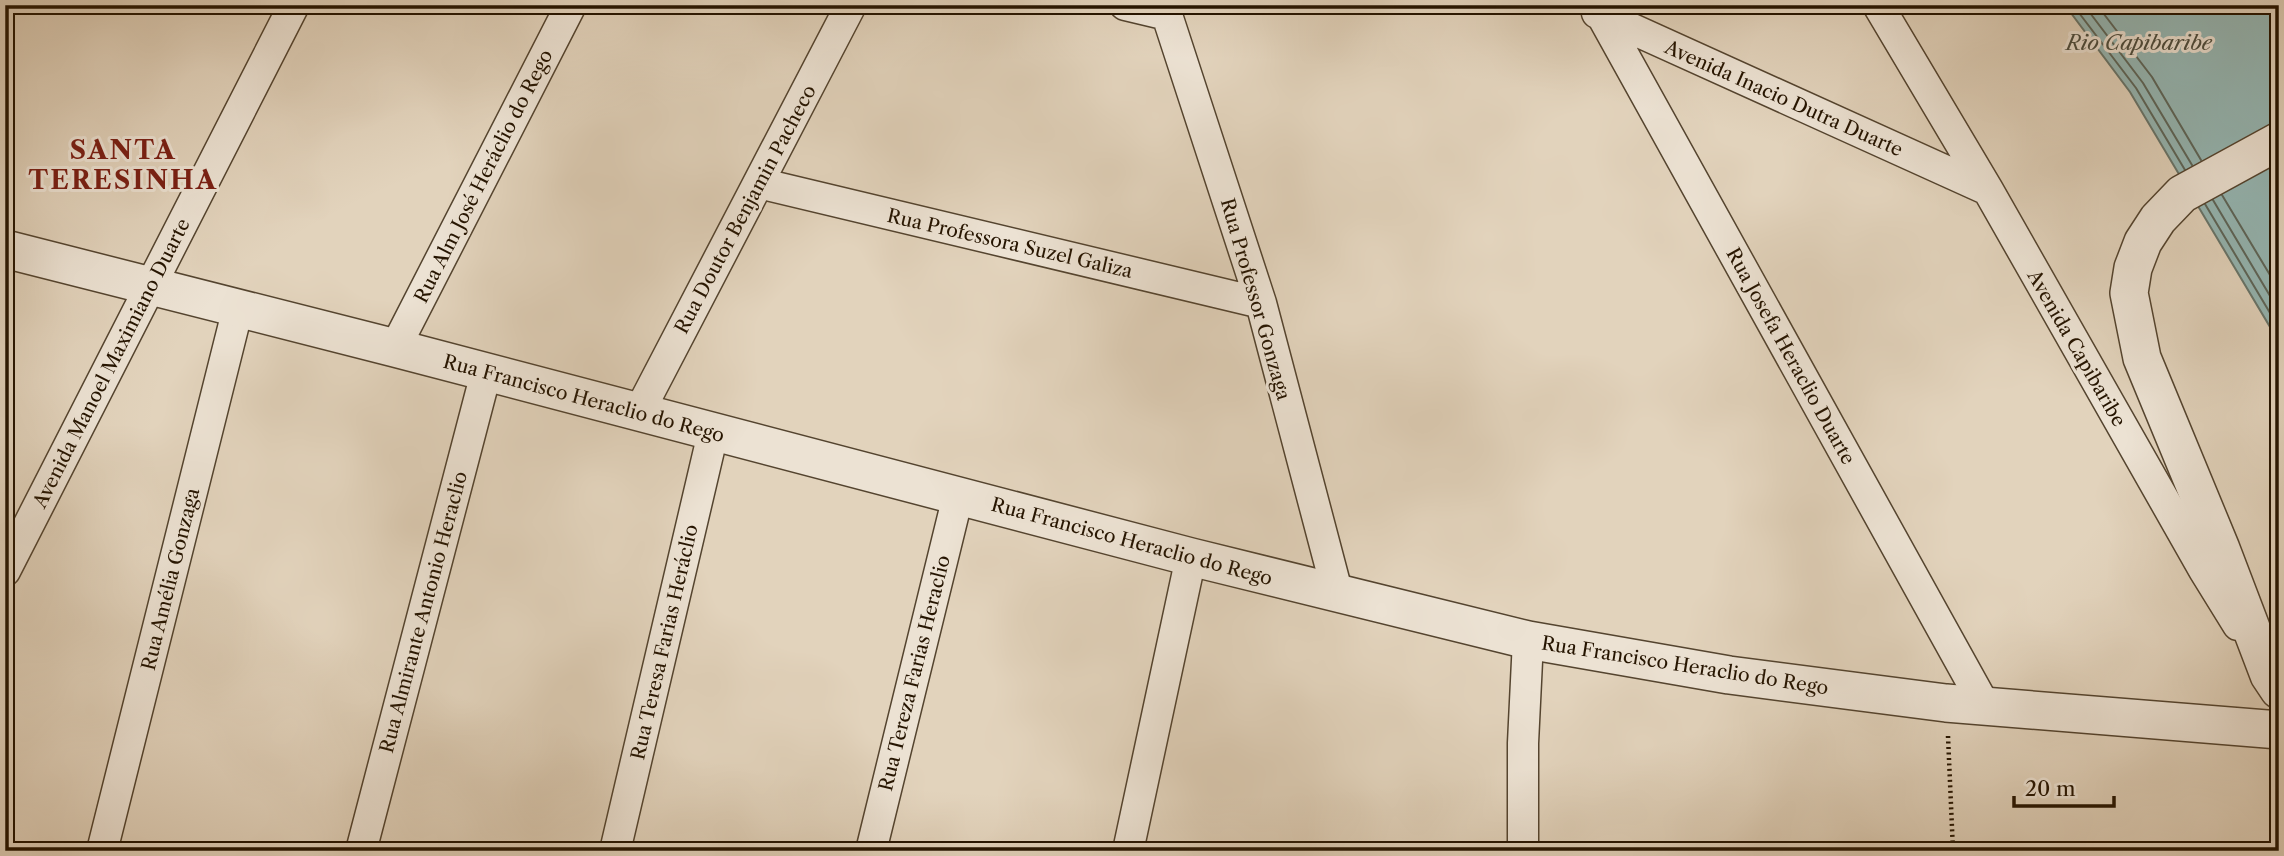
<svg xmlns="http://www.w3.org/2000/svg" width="2284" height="856" font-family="'Libre Caslon Text',serif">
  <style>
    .water { fill: #95b7b4; stroke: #68766c; stroke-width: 2 }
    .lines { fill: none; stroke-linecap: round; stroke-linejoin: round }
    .shore { stroke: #5d665a; stroke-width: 2 }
    .minor-casing { stroke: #54442f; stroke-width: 33 }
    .tertiary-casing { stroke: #54442f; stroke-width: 40 }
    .path { stroke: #251400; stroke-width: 4.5; stroke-dasharray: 2 3.5; stroke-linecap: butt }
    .minor { stroke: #ece2d3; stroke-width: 30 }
    .tertiary { stroke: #ece2d3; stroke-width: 37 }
    .labels { text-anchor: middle; stroke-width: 6; stroke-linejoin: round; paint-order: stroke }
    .street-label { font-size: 19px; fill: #251400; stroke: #ece2d3 }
    .water-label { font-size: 21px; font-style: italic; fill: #4c4d3f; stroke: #ece2d3 }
    .district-label { font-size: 26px; font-weight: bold; letter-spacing: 2px; fill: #7a1f14; stroke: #ece2d3 }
  </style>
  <rect width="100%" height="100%" fill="#e2d3bc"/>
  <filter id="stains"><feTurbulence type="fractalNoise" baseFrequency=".00286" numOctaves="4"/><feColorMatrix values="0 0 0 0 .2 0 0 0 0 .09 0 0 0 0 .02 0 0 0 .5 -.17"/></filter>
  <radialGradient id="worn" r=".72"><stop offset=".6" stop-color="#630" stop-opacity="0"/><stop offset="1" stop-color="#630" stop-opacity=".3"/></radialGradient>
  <path class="water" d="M2065,5H2279V342L2130,92Z"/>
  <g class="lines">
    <path class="shore" d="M2073,5L2136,88L2185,170
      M2084,5L2143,83L2192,165
      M2097,5L2152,77L2201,160
      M2222,195L2279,290
      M2213,200L2279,311
      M2205,204L2279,328"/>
    <defs>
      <path id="minor" d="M1125,5L1167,15
        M1166,5L1167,15L1261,303L1338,595
        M1596,5L1986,708
        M1878,5L1988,190L2204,570L2238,625
        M1597,13L1988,190
        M759,183L1261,303
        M395,348L571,5
        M639,412L851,5
        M5,571L294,5
        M102,851L238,308
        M361,851L486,373
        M615,851L713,433
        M871,851L958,496
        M1128,851L1191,557
        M1523,851V743L1528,640"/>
      <path id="tertiary" d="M2279,141L2182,194L2158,219L2143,242L2133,268L2129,293L2142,358L2221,549L2269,675L2279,690
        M5,249L395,348L1191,557L1528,640L1729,675L1946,703L2279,730"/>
    </defs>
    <use href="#minor" class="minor-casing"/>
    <use href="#tertiary" class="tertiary-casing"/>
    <path class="path" d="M1948,736L1953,851"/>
    <use href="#minor" class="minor"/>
    <use href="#tertiary" class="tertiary"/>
  </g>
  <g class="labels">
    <g class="street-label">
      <text transform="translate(1784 98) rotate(24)" y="7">Avenida Inacio Dutra Duarte</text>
      <text transform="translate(483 176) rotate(-63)" y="7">Rua Alm José Heráclio do Rego</text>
      <text transform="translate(745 209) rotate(-62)" y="7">Rua Doutor Benjamin Pacheco</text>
      <text transform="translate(1010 243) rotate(13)" y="7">Rua Professora Suzel Galiza</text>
      <text transform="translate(1256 299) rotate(74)" y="7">Rua Professor Gonzaga</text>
      <text transform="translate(2077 348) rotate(60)" y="7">Avenida Capibaribe</text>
      <text transform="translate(1791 356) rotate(61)" y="7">Rua Josefa Heraclio Duarte</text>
      <text transform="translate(111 363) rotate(-63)" y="7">Avenida Manoel Maximiano Duarte</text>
      <text transform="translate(584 398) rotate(15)" y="7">Rua Francisco Heraclio do Rego</text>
      <text transform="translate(1132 541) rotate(15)" y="7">Rua Francisco Heraclio do Rego</text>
      <text transform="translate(170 579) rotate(-76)" y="7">Rua Amélia Gonzaga</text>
      <text transform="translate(423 612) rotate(-75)" y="7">Rua Almirante Antonio Heraclio</text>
      <text transform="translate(664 642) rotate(-77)" y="7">Rua Teresa Farias Heráclio</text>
      <text transform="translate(1685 665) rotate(9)" y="7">Rua Francisco Heraclio do Rego</text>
      <text transform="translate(914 673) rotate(-76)" y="7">Rua Tereza Farias Heraclio</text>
    </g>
    <g class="water-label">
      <text x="2139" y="50">Rio Capibaribe</text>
    </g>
    <g class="district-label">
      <text x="123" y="159">SANTA<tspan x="123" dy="30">TERESINHA</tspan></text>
    </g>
  </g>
  <rect width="2284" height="856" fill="none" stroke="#e2d3bc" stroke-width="28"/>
  <rect x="7" y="7" width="2270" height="842" fill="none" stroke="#251400" stroke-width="3.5"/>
  <rect x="14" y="14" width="2256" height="828" fill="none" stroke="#251400" stroke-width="2"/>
  <path d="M2014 796v10h100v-10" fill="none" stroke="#251400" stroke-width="3.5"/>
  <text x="2025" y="796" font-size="21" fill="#251400" stroke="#ece2d3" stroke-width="5" paint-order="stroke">20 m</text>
  <rect width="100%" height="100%" filter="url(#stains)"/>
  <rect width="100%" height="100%" fill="url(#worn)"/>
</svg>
